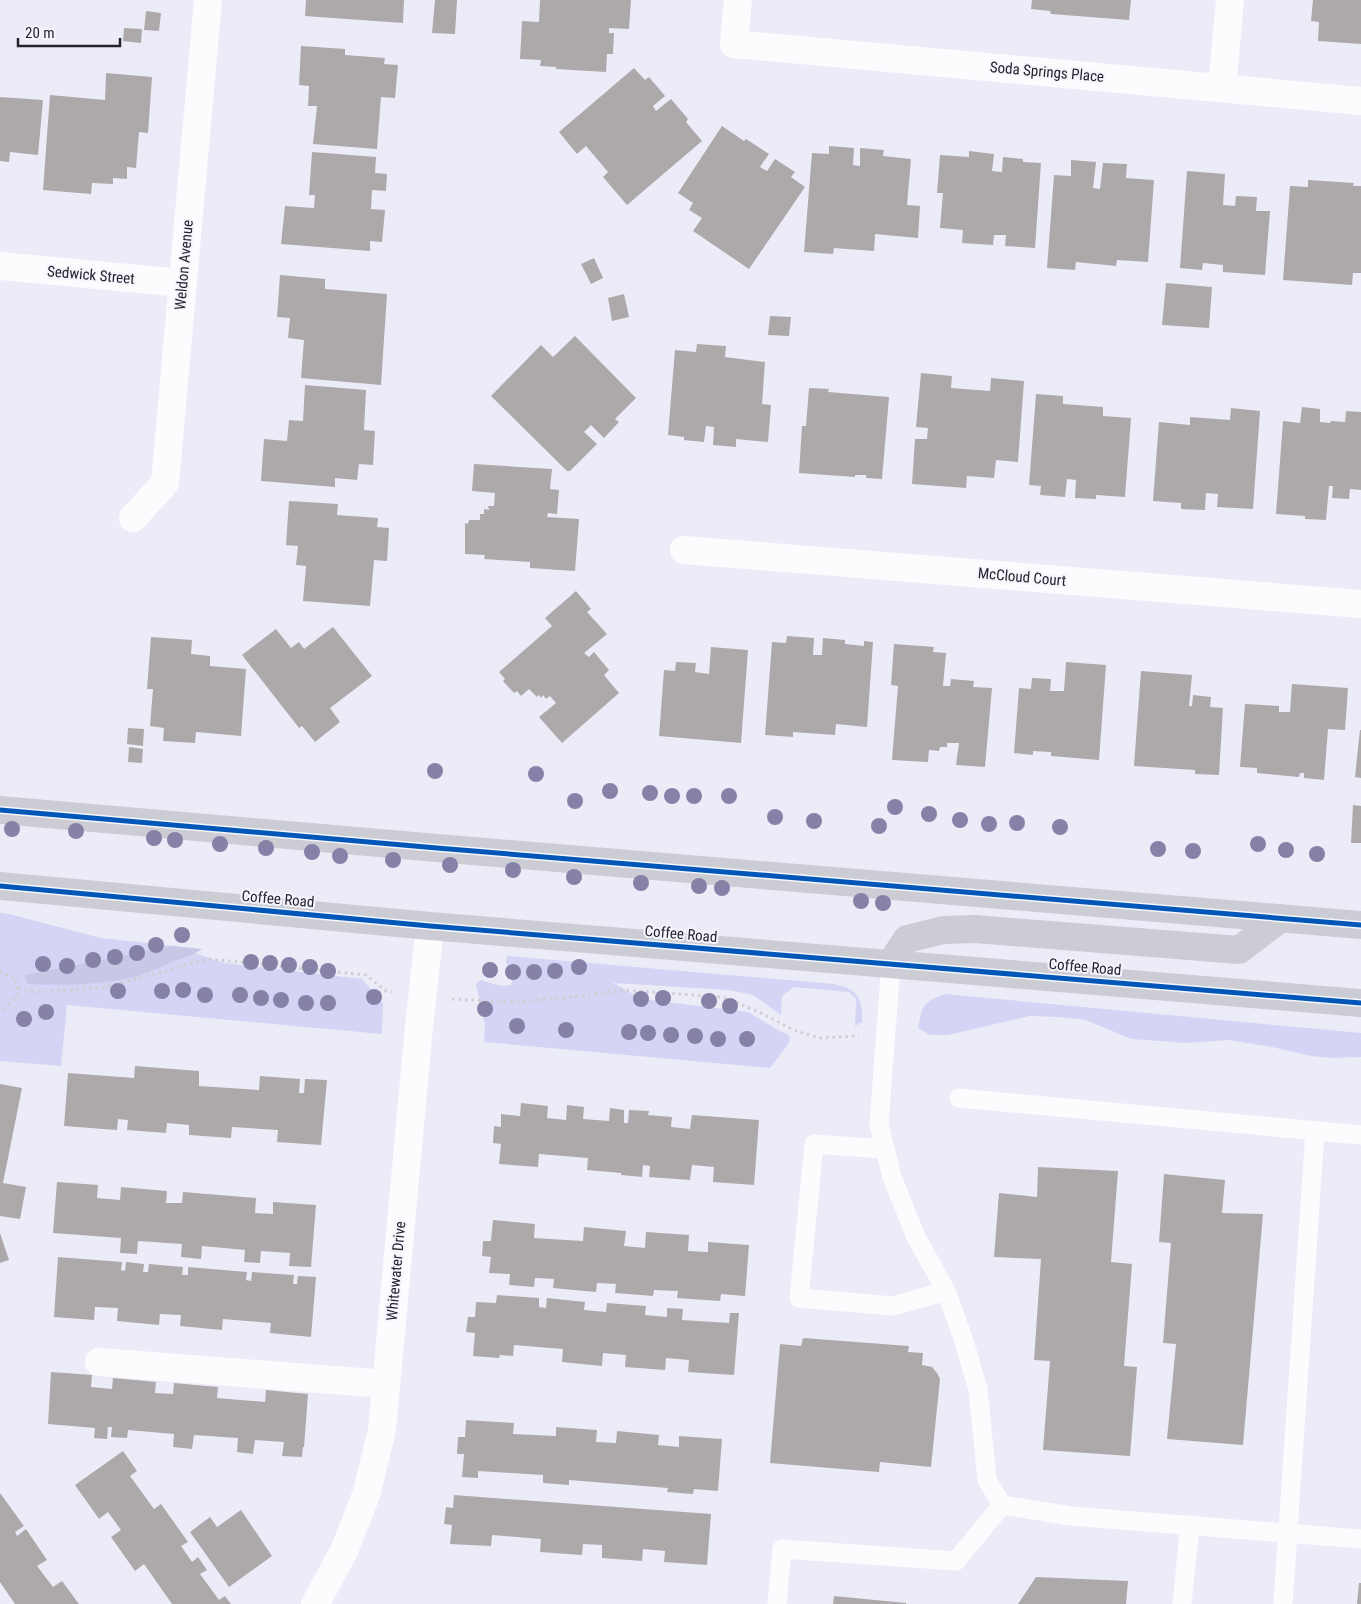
<svg xmlns="http://www.w3.org/2000/svg" width="1361" height="1604" font-family="'Roboto Condensed',sans-serif">
  <style>
    .green { fill: #d5d4f4 }
    .forest { fill: #c8c7e6 }
    .building { fill: #ada9aa }
    .lines { fill: none; stroke-linecap: round; stroke-linejoin: round }
    .path { stroke: #ceced3; stroke-width: 3; stroke-dasharray: 2.5 4; stroke-linecap: butt }
    .service { stroke: #fcfcfe; stroke-width: 19 }
    .minor { stroke: #fcfcfe; stroke-width: 28 }
    .secondary { stroke: #ccccd4; stroke-width: 28 }
    .cycleway-casing { stroke: #f5f5fc; stroke-width: 8 }
    .cycleway { stroke: #0057b8; stroke-width: 5 }
    .tree { fill: #8682a7 }
    .labels { text-anchor: middle; stroke-width: 4; stroke-linejoin: round; paint-order: stroke }
    .street-label { font-size: 15px; fill: #24242f; stroke: #f5f5fc }
  </style>
  <rect width="100%" height="100%" fill="#ececf9"/>
  <path class="green" d="M0,913L9,914L101,938L174,946L224,963L362,979L383,1003L382,1034L67,1005L61,1066L0,1061Z
    M507,956L834,984C858,989 863,998 862,1022L855,1026L856,999L849,992L794,987L782,996L781,1015L753,995L729,990L613,983L642,999L748,1012L778,1030L790,1036L789,1043L770,1068L484,1042L485,1025L476,984L481,980C491,983 500,987 511,985L515,966L506,964Z
    M945,994L1361,1033V1057L1331,1058L1311,1056L1272,1047L1229,1040L1187,1043L1131,1039L1086,1020L1058,1017L1030,1016L948,1035H930L918,1028C922,1006 923,1002 945,994Z"/>
  <path class="forest" d="M174,946L202,949C193,956 185,957 174,961C163,966 151,972 138,976C102,985 64,986 27,984L25,975Z"/>
  <path class="building" d="M306,0H404L403,23L305,16Z
    M435,0H457L455,34L432,33Z
    M540,0H631L629,29L609,28V33H614L613,54H607L606,72L556,69V67L540,66L541,60L520,59L522,21L539,22Z
    M1032,0H1131L1129,20L1051,14L1050,11L1031,9Z
    M1313,0H1361V44L1318,41L1319,22L1311,21Z
    M146,11L161,13L159,31L144,30Z
    M124,28L142,29L141,43L123,41Z
    M301,46L345,49V55L385,58L384,64L398,65L395,98L381,97L377,149L313,144L317,106H308L309,86L299,85Z
    M634,68L645,80L649,77L665,96L653,106L656,111L671,99L688,119L686,122L702,141L627,205L603,177L608,172L586,146L577,154L559,132Z
    M106,73L152,77L148,133L139,132L136,168L127,167V179L113,178V184L92,183L91,194L43,190L50,95L105,100Z
    M0,97L43,100L38,155L10,152L9,162L0,161Z
    M722,126L744,141L746,139L769,154L760,167L767,171L775,159L795,172L791,177L805,187L749,269L693,231L702,218L689,210L693,203L678,193Z
    M829,146L854,148L853,165L860,166V148L884,150L883,156L911,159L907,205L920,206L918,238L875,234L874,251L834,248L833,254L804,252L812,153L829,154Z
    M969,151L994,154L992,171L1002,172L1003,157L1023,159V162L1041,163L1035,248L1005,246L1006,235H994L993,245L962,243L963,230L940,228L943,193H937L940,155L969,157Z
    M312,152L376,157L375,173L387,174L386,191L372,190L371,209L385,210L382,242L370,241V251L281,244L285,206L314,208L315,195H309Z
    M1071,160L1096,162L1093,188L1100,189L1103,163L1127,164L1126,178L1154,180L1148,262L1117,260L1116,266L1076,262L1075,270L1047,268L1054,175L1071,176Z
    M1187,171L1225,174L1223,205L1235,206L1236,196L1257,197L1256,211H1270L1265,275L1223,272V265L1203,263L1202,270L1180,268Z
    M1308,180L1354,183L1353,186H1361V273H1353L1352,285L1283,280L1290,186L1308,187Z
    M594,258L603,278L591,284L581,264Z
    M280,275L325,279V289L387,294L381,385L301,378L304,340L288,338L290,318L277,317Z
    M1166,283L1212,287L1209,328L1162,325Z
    M624,294L629,317L612,321L608,298Z
    M770,316L791,317L789,336L768,335Z
    M575,336L636,398L615,419L619,422L604,438L591,425L584,432L597,444L570,471H567L491,396L541,345L553,357Z
    M697,344L726,346L725,357L765,362L762,404L771,405L768,442L736,439V447L713,445L714,427L706,426L704,442L684,440V437L668,435L675,350L696,352Z
    M921,373L952,376L951,388L990,391L991,378L1024,381L1018,462L996,460L994,478L967,476L966,488L912,484L915,439H927L928,428L916,427Z
    M305,385L366,390L364,430L375,431L373,465L359,464L357,480L335,478V487L261,481L264,439L287,441L289,420L303,421Z
    M809,388L829,389L828,392L889,397L882,479L866,478V475H855V477L799,473L802,426H806Z
    M1036,394L1063,396V404L1103,407V416L1131,418L1125,497L1096,495V499L1075,498L1076,480L1067,479L1065,497L1040,495L1041,486L1029,485Z
    M1302,407L1320,409V422L1330,423L1331,421L1345,422L1346,411L1361,412V490L1350,489L1349,499L1332,498L1333,486H1329L1326,520L1305,519V516L1276,514L1283,421L1300,423Z
    M1231,408L1260,411L1253,509L1217,507L1218,494L1206,493L1205,510L1181,509V503L1153,501L1159,422L1190,425V417L1230,420Z
    M474,464L552,469L550,489L559,490L557,514L548,513L547,517L579,519L575,571L530,568V562L484,559L485,555L465,554V523L468,524L469,520H480V514H484V509L489,510L488,506H494L495,493L472,491Z
    M289,501L338,504L337,515L378,518L377,527L389,528L387,561L374,560L370,606L303,601L306,566L296,565L298,546L286,545Z
    M576,591L591,609L587,612L607,634L584,653L589,657L594,652L609,670L604,675L619,693L562,743L539,717L556,703L550,696L546,699L543,695L541,698L539,695L537,697L529,689L521,696L517,691L514,693L503,681L505,679L499,672L552,626L545,618Z
    M333,627L372,676L330,708L340,722L315,742L302,726L299,728L242,655L276,629L291,648L299,642L304,649Z
    M787,636L814,638L813,655H822L823,638L845,640V644L864,646V641L873,642L867,727L836,724L835,735L793,732V737L765,735L772,642L786,643Z
    M151,637L192,640L191,654L210,656V666L246,669L241,736L196,732L195,743L163,741L164,728L150,726L153,689H147Z
    M894,644L934,647L933,652L946,653L943,686H950L951,679L974,681L973,687L992,688L985,767L956,765L959,743H947V747H940L939,751L929,750L928,762L892,760L898,686L891,685Z
    M711,647L748,650L741,743L659,736L664,670L675,671L676,662L696,663L695,672L709,674Z
    M1066,662L1106,665L1099,760L1051,756V752L1033,751V755L1014,753L1019,688L1031,689L1032,678L1051,679L1050,691H1064Z
    M1141,671L1192,675L1189,706H1192L1193,695L1211,697L1210,707L1223,708L1219,775L1195,774V770L1134,766Z
    M1292,684L1348,688L1345,730L1328,729L1324,780L1304,778V773H1300L1299,777L1257,773V768L1240,767L1245,704L1279,706V712H1290Z
    M128,728L144,729L143,746L127,744Z
    M1360,730H1361V778L1355,777Z
    M129,747L143,749L142,763L128,762Z
    M1353,805L1361,806V843H1351Z
    M135,1066L199,1071V1086L259,1090L260,1076L300,1079L299,1093H304L305,1079L327,1080L321,1145L277,1142L278,1130L232,1127L231,1138L189,1135V1125L167,1123L166,1133L127,1130L128,1120L118,1119L117,1130L64,1126L68,1073L134,1078Z
    M0,1084L22,1088L3,1183L26,1187L20,1219L0,1216Z
    M521,1103L548,1106L547,1118L566,1120L567,1105L584,1107L583,1119L609,1121L610,1108L624,1110V1123H628L629,1110L649,1111L648,1115L672,1117L671,1127L690,1129L692,1115L759,1120L754,1185L713,1182L714,1167L692,1165L690,1180L649,1177L650,1166L643,1165L642,1177L621,1175V1173L587,1170L588,1158L539,1154L538,1167L499,1164L501,1144L493,1143L494,1126L501,1127V1114L520,1116Z
    M1038,1167L1118,1171L1111,1262L1132,1264L1124,1366L1137,1367L1130,1456L1043,1450L1050,1361L1034,1360L1041,1259L994,1257L999,1193L1037,1197Z
    M1164,1174L1225,1180L1222,1213L1263,1214L1243,1445L1167,1439L1176,1344L1163,1343L1171,1243L1159,1242Z
    M57,1182L98,1185L97,1198L120,1200L121,1187L167,1191L166,1203H182L183,1192L256,1198L255,1213L273,1214V1202L316,1205L311,1267L289,1266L290,1253L261,1251L260,1263L244,1262L245,1250L202,1246L201,1259L181,1257L182,1244L138,1241L137,1254L120,1253L121,1238L53,1233Z
    M493,1220L535,1224L534,1238L583,1241L584,1227L626,1231L624,1246L645,1248L646,1232L689,1235L688,1251L708,1252V1242L749,1245L745,1296L721,1294L720,1301L677,1298L678,1291L654,1290L653,1296L615,1293L616,1284L597,1283L596,1292L553,1288L554,1279L535,1278L534,1287L509,1285L510,1274L489,1273L491,1257L482,1256L483,1241H491Z
    M0,1233L9,1260L0,1263Z
    M58,1257L122,1262L121,1270L125,1271L126,1262L144,1264L143,1272H148L149,1264L183,1267L182,1275H188V1267L247,1272L246,1280L251,1281L252,1272L294,1275L293,1284H297L298,1276L316,1277L311,1337L270,1333L271,1323L223,1319L222,1330L180,1326L181,1315L160,1314L159,1325L117,1321L118,1308L95,1307L94,1320L54,1317Z
    M497,1295L539,1298V1307L546,1308L547,1298L585,1302L584,1310L606,1312L607,1303L646,1306L645,1315L667,1317V1308L683,1309L682,1320L729,1323L730,1313H739L734,1375L688,1372L689,1360L666,1358L665,1370L625,1367L626,1355L603,1353L602,1366L562,1362L563,1349L514,1345L513,1356L500,1355L499,1358L473,1356L475,1333L466,1332L468,1317H475L476,1302L496,1303Z
    M803,1338L909,1346L908,1352L923,1353L922,1365L932,1367L937,1373L940,1379L931,1467L880,1462L879,1472L770,1463L780,1344L801,1346Z
    M51,1372L92,1375L91,1387L112,1389L113,1378L156,1382L155,1393L173,1394L174,1383L218,1387L217,1398L265,1402L266,1390L308,1394L304,1447H303L302,1457L282,1456L284,1442L255,1440L253,1454L237,1452L238,1438L194,1435L192,1449L173,1447L174,1434L128,1430L127,1438L111,1437L112,1427H108L107,1439L94,1438L95,1428L48,1424Z
    M466,1420L514,1423L513,1434L556,1436V1427L597,1430L596,1442L616,1443L617,1431L659,1435L658,1445L679,1447V1436L722,1439L718,1491L694,1489L693,1494L667,1492L668,1488L569,1480V1485L543,1483V1475L478,1471V1478L462,1477L464,1454H457L458,1437H465Z
    M123,1451L137,1471L130,1476L154,1509L161,1504L188,1542L181,1546L192,1562L198,1557L207,1570L200,1574L219,1600L225,1596L231,1604H172L144,1564L135,1571L111,1537L121,1530L108,1512L99,1519L75,1485Z
    M0,1493L24,1526L15,1532L17,1536L26,1529L47,1560L37,1566L53,1587L62,1581L79,1604H15L0,1582Z
    M454,1495L711,1514L707,1565L664,1562L665,1551L643,1549L642,1561L602,1558V1545L583,1544L582,1555L540,1552L541,1539L492,1535L491,1546L450,1544L452,1525L444,1524L446,1507L453,1508Z
    M241,1510L272,1556L229,1587L190,1532L210,1517L217,1527Z
    M1036,1577L1128,1581L1126,1604H1018Z
    M1359,1583H1361V1604H1357Z
    M834,1596L906,1603V1604H833Z"/>
  <g class="lines">
    <path class="path" d="M0,971L15,978L18,989L17,997L4,1008H0
      M18,989L40,992L102,988L209,959L366,975L386,991L392,992
      M452,999L514,1002L582,996L623,990L722,997L757,1011L796,1031L820,1038L859,1036"/>
    <path class="service" d="M891,963L879,1124L892,1177L916,1237L946,1291L964,1341L978,1389L987,1480L1002,1505L1071,1516L1361,1539
      M959,1098L1361,1135
      M885,1149L814,1144L799,1298L893,1306L946,1291
      M777,1604L782,1549L956,1561L1002,1505
      M1182,1604L1190,1525
      M1283,1604L1315,1131"/>
    <path class="minor" d="M738,0L734,44L1361,101
      M1222,88L1230,0
      M0,266L183,283
      M133,518L165,483L208,0
      M684,550L1361,604
      M99,1362L386,1384
      M315,1604L344,1551L366,1495L382,1430L418,1037L430,926"/>
    <path class="secondary" d="M0,810L437,848L1361,925
      M0,886L430,926L1361,1003
      M891,963L907,939L943,930L975,929L1239,950L1281,918"/>
    <defs>
      <path id="cycleway" d="M0,810L437,848L1361,925
        M0,886L430,926L1361,1003"/>
    </defs>
    <use href="#cycleway" class="cycleway-casing"/>
    <use href="#cycleway" class="cycleway"/>
  </g>
  <g class="tree">
    <circle cx="435" cy="771" r="8"/>
    <circle cx="536" cy="774" r="8"/>
    <circle cx="610" cy="791" r="8"/>
    <circle cx="650" cy="793" r="8"/>
    <circle cx="672" cy="796" r="8"/>
    <circle cx="694" cy="796" r="8"/>
    <circle cx="729" cy="796" r="8"/>
    <circle cx="575" cy="801" r="8"/>
    <circle cx="895" cy="807" r="8"/>
    <circle cx="929" cy="814" r="8"/>
    <circle cx="775" cy="817" r="8"/>
    <circle cx="960" cy="820" r="8"/>
    <circle cx="814" cy="821" r="8"/>
    <circle cx="1017" cy="823" r="8"/>
    <circle cx="989" cy="824" r="8"/>
    <circle cx="879" cy="826" r="8"/>
    <circle cx="1060" cy="827" r="8"/>
    <circle cx="12" cy="829" r="8"/>
    <circle cx="76" cy="831" r="8"/>
    <circle cx="154" cy="838" r="8"/>
    <circle cx="175" cy="840" r="8"/>
    <circle cx="220" cy="844" r="8"/>
    <circle cx="1258" cy="844" r="8"/>
    <circle cx="266" cy="848" r="8"/>
    <circle cx="1158" cy="849" r="8"/>
    <circle cx="1286" cy="850" r="8"/>
    <circle cx="1193" cy="851" r="8"/>
    <circle cx="312" cy="852" r="8"/>
    <circle cx="1317" cy="854" r="8"/>
    <circle cx="340" cy="856" r="8"/>
    <circle cx="393" cy="860" r="8"/>
    <circle cx="450" cy="865" r="8"/>
    <circle cx="513" cy="870" r="8"/>
    <circle cx="574" cy="877" r="8"/>
    <circle cx="641" cy="883" r="8"/>
    <circle cx="699" cy="886" r="8"/>
    <circle cx="722" cy="888" r="8"/>
    <circle cx="861" cy="901" r="8"/>
    <circle cx="883" cy="903" r="8"/>
    <circle cx="182" cy="935" r="8"/>
    <circle cx="156" cy="945" r="8"/>
    <circle cx="137" cy="953" r="8"/>
    <circle cx="115" cy="957" r="8"/>
    <circle cx="93" cy="960" r="8"/>
    <circle cx="251" cy="962" r="8"/>
    <circle cx="270" cy="963" r="8"/>
    <circle cx="43" cy="964" r="8"/>
    <circle cx="289" cy="965" r="8"/>
    <circle cx="67" cy="966" r="8"/>
    <circle cx="310" cy="967" r="8"/>
    <circle cx="579" cy="967" r="8"/>
    <circle cx="490" cy="970" r="8"/>
    <circle cx="328" cy="971" r="8"/>
    <circle cx="555" cy="971" r="8"/>
    <circle cx="513" cy="972" r="8"/>
    <circle cx="534" cy="972" r="8"/>
    <circle cx="183" cy="990" r="8"/>
    <circle cx="118" cy="991" r="8"/>
    <circle cx="162" cy="991" r="8"/>
    <circle cx="205" cy="995" r="8"/>
    <circle cx="240" cy="995" r="8"/>
    <circle cx="374" cy="997" r="8"/>
    <circle cx="261" cy="998" r="8"/>
    <circle cx="663" cy="998" r="8"/>
    <circle cx="641" cy="999" r="8"/>
    <circle cx="281" cy="1000" r="8"/>
    <circle cx="709" cy="1001" r="8"/>
    <circle cx="306" cy="1003" r="8"/>
    <circle cx="328" cy="1003" r="8"/>
    <circle cx="730" cy="1006" r="8"/>
    <circle cx="485" cy="1009" r="8"/>
    <circle cx="46" cy="1012" r="8"/>
    <circle cx="24" cy="1019" r="8"/>
    <circle cx="517" cy="1026" r="8"/>
    <circle cx="566" cy="1030" r="8"/>
    <circle cx="629" cy="1032" r="8"/>
    <circle cx="648" cy="1033" r="8"/>
    <circle cx="671" cy="1035" r="8"/>
    <circle cx="695" cy="1036" r="8"/>
    <circle cx="718" cy="1039" r="8"/>
    <circle cx="747" cy="1039" r="8"/>
  </g>
  <g class="labels">
    <g class="street-label">
      <text transform="translate(1047 72) rotate(5)" y="5">Soda Springs Place</text>
      <text transform="translate(184 265) rotate(-85)" y="5">Weldon Avenue</text>
      <text transform="translate(91 275) rotate(5)" y="5">Sedwick Street</text>
      <text transform="translate(1022 577) rotate(5)" y="5">McCloud Court</text>
      <text transform="translate(278 899) rotate(5)" y="5">Coffee Road</text>
      <text transform="translate(681 934) rotate(5)" y="5">Coffee Road</text>
      <text transform="translate(1085 967) rotate(5)" y="5">Coffee Road</text>
      <text transform="translate(396 1271) rotate(-85)" y="5">Whitewater Drive</text>
    </g>
  </g>
  <path d="M18 38v8h102v-8" fill="none" stroke="#24242f" stroke-width="2.5"/>
  <text x="25" y="38" font-size="15" fill="#24242f" stroke="#f5f5fc" stroke-width="4" paint-order="stroke">20 m</text>
</svg>
